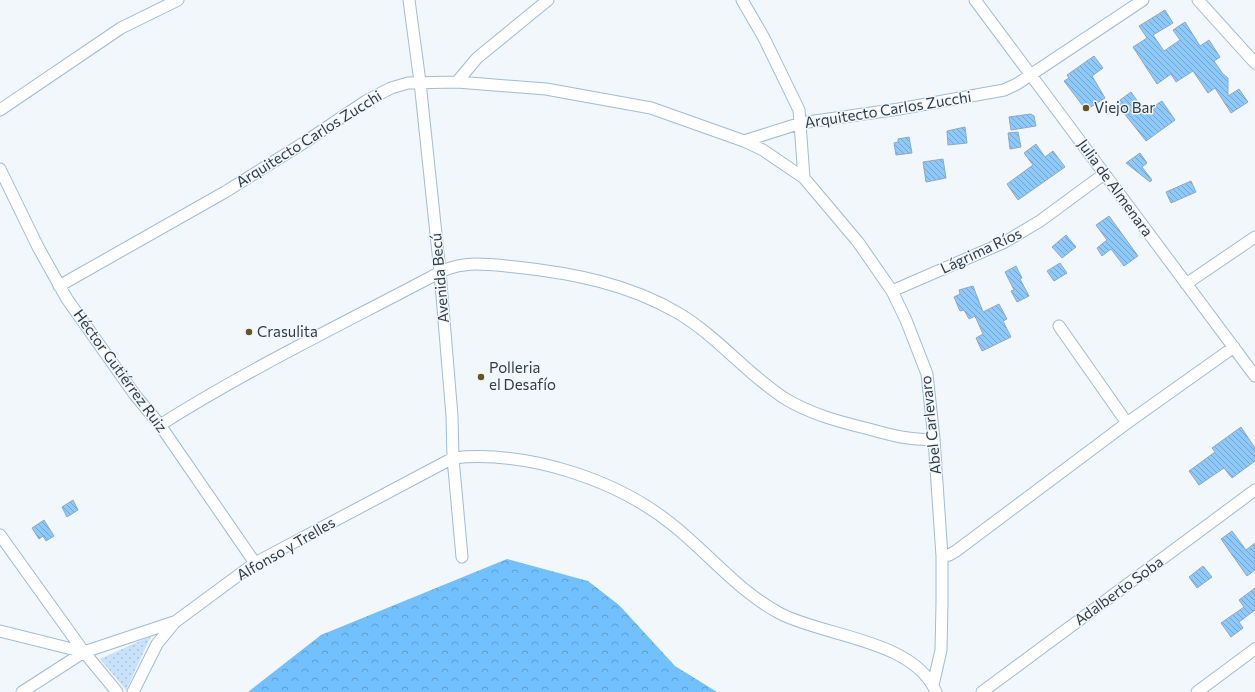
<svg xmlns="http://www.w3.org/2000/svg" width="1255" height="692" font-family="Commissioner,sans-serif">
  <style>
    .grass { fill: url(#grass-dots) }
    .forest { fill: url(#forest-crowns) }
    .building { fill: url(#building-back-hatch); stroke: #91a9be }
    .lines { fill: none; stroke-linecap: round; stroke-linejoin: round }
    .street-casing { stroke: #a3bcd1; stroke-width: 13 }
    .street { stroke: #fff; stroke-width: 11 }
    .poi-dot { fill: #645623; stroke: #f1f7fb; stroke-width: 1.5 }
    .labels { text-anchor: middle; stroke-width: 3; stroke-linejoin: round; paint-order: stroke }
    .poi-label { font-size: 15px; fill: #323c45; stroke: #f1f7fb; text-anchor: start }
    .street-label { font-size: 15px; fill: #323c45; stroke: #f1f7fb }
  </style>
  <defs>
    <pattern id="grass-dots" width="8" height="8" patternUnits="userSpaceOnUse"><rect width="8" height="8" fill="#c7e2fa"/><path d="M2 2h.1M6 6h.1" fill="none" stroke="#abc3d8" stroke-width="1.8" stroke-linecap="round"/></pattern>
    <pattern id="forest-crowns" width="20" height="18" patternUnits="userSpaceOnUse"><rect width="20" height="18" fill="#73c0fe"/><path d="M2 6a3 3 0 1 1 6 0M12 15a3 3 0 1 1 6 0" fill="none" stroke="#5f9dcf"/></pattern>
    <pattern id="building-back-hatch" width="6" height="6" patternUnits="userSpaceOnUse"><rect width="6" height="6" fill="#8dc9fa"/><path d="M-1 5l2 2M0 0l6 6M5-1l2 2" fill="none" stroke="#74a4cc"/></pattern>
  </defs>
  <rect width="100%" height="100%" fill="#f1f7fb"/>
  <path class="grass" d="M151,636L126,690L100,659Z"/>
  <path class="forest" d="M507,559L588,581L619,605L675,666L717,692H248L321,635Z"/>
  <path class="building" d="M1165,10L1173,23L1153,35L1164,51L1180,40L1173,30L1185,22L1200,46L1209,40L1220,57L1214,61L1223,74L1228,78V96L1239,89L1248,102L1231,113L1215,88L1208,93L1193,71L1176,82L1171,74L1157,84L1133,47L1147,38L1139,26Z
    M1094,56L1103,68L1092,76L1105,98L1086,110L1064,81L1069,78L1067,75Z
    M1131,92L1145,112L1162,101L1175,120L1146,141L1116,103Z
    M1031,114L1034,116L1036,126L1011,130L1009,117Z
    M965,127L967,143L948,145L947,131Z
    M1018,132L1021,147L1010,149L1008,133Z
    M909,137L912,153L896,155L894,143L898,142V139Z
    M1036,144L1045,157L1053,151L1065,167L1018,200L1007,184L1033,165L1024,153Z
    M1140,153L1147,163L1142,167L1152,180L1150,182L1126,163Z
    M943,159L946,178L926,182L923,162Z
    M1191,181L1196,192L1171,203L1166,192Z
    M1109,216L1138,256L1124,266L1111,249L1102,256L1097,248L1107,240L1096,225Z
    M1066,235L1076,247L1062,258L1052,247Z
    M1060,263L1067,273L1054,281L1047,271Z
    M1016,266L1022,278L1020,279L1029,296L1017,302L1011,291L1014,290L1005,272Z
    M973,286L983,312L999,304L1007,319L1003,321L1011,337L982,351L976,338L983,334L975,316L969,319L964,310L960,311L954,297L960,294L959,290Z
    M1241,427L1255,448V461L1232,478L1224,468L1199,485L1189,471L1215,452L1212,448Z
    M73,500L78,510L67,517L62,507Z
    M44,520L54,536L46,541L43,536L39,539L32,528Z
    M1232,531L1246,550L1255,543V570L1247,576L1221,539Z
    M1203,566L1212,577L1197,588L1189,577Z
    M1255,588V610L1239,622L1243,628L1231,637L1221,623L1244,607L1239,600Z"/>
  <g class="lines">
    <defs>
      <path id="street" d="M409,0L420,82L440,272L452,416L453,458L462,557
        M742,0L764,38L799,110L804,178
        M975,0L1255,376
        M1198,0L1255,63
        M457,82L477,58L548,0
        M0,110L121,28L178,0
        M744,141L801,123L899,109L1004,90L1017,84L1143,0
        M0,169L38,247L67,299L135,395L160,425L255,563
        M1186,284L1255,237
        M59,286L225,192L305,142L366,101L391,88L408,83L457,82L546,89L651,108L744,141L763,150L804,178L858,242L892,291L906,320L927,374L934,439L942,556V603L941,650L933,685
        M892,291L1005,242L1040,221L1104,174
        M1059,326L1127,423
        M160,425C247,370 340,325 431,277C459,259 484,264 516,267C572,273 629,284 678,313C717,336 746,373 784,398C810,414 840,422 869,429C890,435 912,441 934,439
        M0,535L84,652L117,692
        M942,556L949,555L956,551L1127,423L1234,347
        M0,631L84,652
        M22,692L84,652L174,622
        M133,692L157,644L175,622L255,563L453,458C526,450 617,479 674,526C710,555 739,592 781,614C827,637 914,640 936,692
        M982,692L1255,490
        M1197,692L1255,649"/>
    </defs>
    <use href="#street" class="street-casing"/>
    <use href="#street" class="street"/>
  </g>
  <g class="poi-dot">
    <circle cx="1086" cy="108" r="4"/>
    <circle cx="249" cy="332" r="4"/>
    <circle cx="481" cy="377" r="4"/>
  </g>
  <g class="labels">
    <g class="poi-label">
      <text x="1094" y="113">Viejo Bar</text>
      <text x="257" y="337">Crasulita</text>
      <text x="489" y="373">Polleria<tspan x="489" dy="17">el Desafío</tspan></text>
    </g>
    <g class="street-label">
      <text transform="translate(888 110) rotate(-9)" y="5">Arquitecto Carlos Zucchi</text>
      <text transform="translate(309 139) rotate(-32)" y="5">Arquitecto Carlos Zucchi</text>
      <text transform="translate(1115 188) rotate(54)" y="5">Julia de Almenara</text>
      <text transform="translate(981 251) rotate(-25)" y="5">Lágrima Ríos</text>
      <text transform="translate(440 278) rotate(-95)" y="5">Avenida Becú</text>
      <text transform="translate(120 371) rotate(54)" y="5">Héctor Gutiérrez Ruiz</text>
      <text transform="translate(931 425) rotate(-96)" y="5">Abel Carlevaro</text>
      <text transform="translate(286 549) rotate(-30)" y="5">Alfonso y Trelles</text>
      <text transform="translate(1119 591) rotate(-36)" y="5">Adalberto Soba</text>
    </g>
  </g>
</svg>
